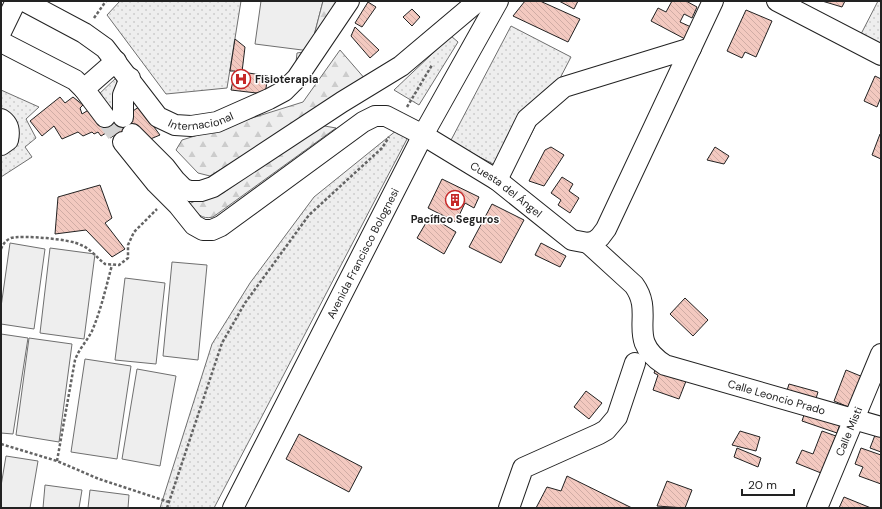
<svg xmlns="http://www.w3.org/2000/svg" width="882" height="509" font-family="'DM Sans',sans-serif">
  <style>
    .grass { fill: #eee; stroke: #6f6f6f }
    .forest { fill: url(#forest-firs); stroke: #6f6f6f }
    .park { fill: url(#park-dots); stroke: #6f6f6f }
    .building { fill: url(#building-back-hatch); stroke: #222 }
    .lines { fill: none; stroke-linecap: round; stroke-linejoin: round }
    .minor-tunnel { stroke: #d3d3d3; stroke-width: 20; stroke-dasharray: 20 10; stroke-linecap: butt }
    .minor-casing { stroke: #222; stroke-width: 22 }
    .path { stroke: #646464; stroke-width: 2.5; stroke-dasharray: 3 2; stroke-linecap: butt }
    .minor { stroke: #fff; stroke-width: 20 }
    .labels { text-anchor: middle; stroke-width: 3; stroke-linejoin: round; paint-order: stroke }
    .poi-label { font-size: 11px; font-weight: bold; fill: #222; stroke: #fff; text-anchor: start }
    .street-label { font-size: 11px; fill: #222; stroke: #fff }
  </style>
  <defs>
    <pattern id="forest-firs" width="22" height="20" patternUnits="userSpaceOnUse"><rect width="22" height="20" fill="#eee"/><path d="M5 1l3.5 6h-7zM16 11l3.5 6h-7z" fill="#ccc"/></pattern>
    <pattern id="park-dots" width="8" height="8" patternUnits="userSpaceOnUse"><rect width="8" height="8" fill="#eee"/><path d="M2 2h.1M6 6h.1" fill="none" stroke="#ccc" stroke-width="1.8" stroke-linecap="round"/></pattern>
    <pattern id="building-back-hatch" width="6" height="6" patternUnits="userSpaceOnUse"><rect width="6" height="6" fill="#f3c9c0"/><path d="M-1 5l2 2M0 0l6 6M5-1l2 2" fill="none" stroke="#d0aca5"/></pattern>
  </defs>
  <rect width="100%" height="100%" fill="#fff"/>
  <path class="grass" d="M261,1H323L310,51L255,44Z
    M10,243L45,249L34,329L1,324V307Z
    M50,248L95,254L84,339L40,333Z
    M172,262L207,265L198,360L163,356Z
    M125,278L165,283L156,364L115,360Z
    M1,334L28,338L13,434L1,433Z
    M29,338L72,344L59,442L16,435Z
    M85,359L131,366L117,459L71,452Z
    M137,369L176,376L160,466L122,459Z
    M6,456L38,461L30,508H1V486Z
    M45,485L82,490L79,508H43Z
    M90,490L129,495L128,508H88Z"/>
  <path class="forest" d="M323,1H345L298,72L295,71L297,53L310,51Z
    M340,50L366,80L210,176L198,173L176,150L182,140L303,102Z
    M319,125L336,128L213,217C201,220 197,213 189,204L197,200L223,193Z"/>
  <path class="park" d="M120,1H241L227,88L166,94L107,15Z
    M878,1H881V45L861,34Z
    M511,26L571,57L511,173L450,142Z
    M451,36L458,42L419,105L394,90Z
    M117,77L118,109L109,115L97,96Z
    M1,90L39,107L26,119L36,138L25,147L32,157L1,177Z
    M397,130L407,139L214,508H160L212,344L250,283L314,197Z"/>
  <path class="building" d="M525,1H540L580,19L568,42L513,16Z
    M559,1H578L574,9Z
    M672,1H686L697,7L692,18L684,14L680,22L691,27L685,39L651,21L658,8L666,12Z
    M822,1H845L842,7Z
    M368,2L376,7L362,27L355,23Z
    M412,9L420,17L412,26L403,17Z
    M746,10L772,21L756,57L745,52L742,58L727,51Z
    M355,27L379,50L370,58L351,36Z
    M235,39L245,47L242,72L268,76L265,94L231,90L235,71H230Z
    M875,76L881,79V97L877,107L864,101Z
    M60,97L65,103L73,97L83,105L80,108L82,114L95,106L117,121L139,107L160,135L148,140L125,139L115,135L110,138L106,133L101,136L98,132L94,134L92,132L83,136L78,132L62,139L54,126L42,136L30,121Z
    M880,134L881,135V159L872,155Z
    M551,147L564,155L544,186L529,181L545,150Z
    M715,147L729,156L724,164L707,160Z
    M562,177L573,184L569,191L579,198L570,213L558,205L561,200L551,193Z
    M442,179L479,197L474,208L465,203L456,222L428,208Z
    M100,185L112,218L105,223L125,249L112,257L86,230L55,234L58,197Z
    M492,204L524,220L501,263L469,247Z
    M430,216L456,232L444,254L417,238Z
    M541,243L566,256L560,267L535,255Z
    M685,298L708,320L693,336L670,314Z
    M657,365L688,376L679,399L653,390L658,375L654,373Z
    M846,370L863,377L851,408L834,401Z
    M789,384L818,392L814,405L785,397Z
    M586,391L602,403L589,419L574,407Z
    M806,409L841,421L837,433L802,421Z
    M877,430L881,431V452L870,448Z
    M740,431L760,437L756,451L732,445Z
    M822,431L836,436L821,473L796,463L802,450L813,454Z
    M299,434L362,467L349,492L286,459Z
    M737,448L761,458L758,467L734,457Z
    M861,448L881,455V484L859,476L863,467L855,464Z
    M567,476L632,508H536L547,487L561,491Z
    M667,481L692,490L685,508L657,506Z
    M844,497L871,508H839Z"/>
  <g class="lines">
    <path class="minor-tunnel" d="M105,117L123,142"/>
    <defs>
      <g id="minor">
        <path id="s1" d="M24,1L84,33L105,48L158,117L175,125L191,126L217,122L269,99L284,91L297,78L349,1"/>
        <path d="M777,1L881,55"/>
        <path d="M1,32L16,1"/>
        <path d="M1,42L75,80L84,89"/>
        <path d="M105,117L84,89L116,61"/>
        <path d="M123,117V95L130,78"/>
        <path d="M1,119C9,124 10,131 8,140L1,145"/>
        <path d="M132,134L165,167L175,180L184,189L190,191H201L213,187L342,102L401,66L478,1"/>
        <path id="s2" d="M123,142L156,183L178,205L194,225L203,230H212L221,226L363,122L375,116H386L423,135L497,180L572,240L588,243L595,241L600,237L606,229L713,1"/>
        <path d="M497,180L527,119L564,87L691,48"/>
        <path id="s3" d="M588,243L634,285C656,315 624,339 665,365L881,427"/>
        <path id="s4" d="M233,508L423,135L498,1"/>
        <path d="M509,508L523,468L599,434L606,430L617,417L635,363"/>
        <path id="s5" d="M817,508L881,354"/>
      </g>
    </defs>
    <use href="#minor" class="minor-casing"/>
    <path class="path" d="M94,18L106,1
      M407,107L432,65
      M1,249C3,244 6,240 11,238C22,235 71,239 81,245C91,249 97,258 105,264L119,265L128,258V245L134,232L157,209
      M1,444L57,461L99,479L169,502
      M57,461L75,360C79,349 87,341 92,331C101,310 106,287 112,265
      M167,508L222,343L245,303L309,215L382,148L389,137"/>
    <use href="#minor" class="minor"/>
  </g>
  <defs>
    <symbol id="hospital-ring" viewBox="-11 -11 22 22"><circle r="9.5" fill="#fff" stroke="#c62828" stroke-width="1.5"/><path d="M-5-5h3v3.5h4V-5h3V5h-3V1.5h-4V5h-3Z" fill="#c62828"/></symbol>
    <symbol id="building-ring" viewBox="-11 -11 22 22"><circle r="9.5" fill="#fff" stroke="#c62828" stroke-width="1.5"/><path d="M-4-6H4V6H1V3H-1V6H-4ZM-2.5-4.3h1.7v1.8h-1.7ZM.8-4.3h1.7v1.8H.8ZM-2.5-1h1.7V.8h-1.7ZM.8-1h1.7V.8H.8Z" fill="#c62828"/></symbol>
  </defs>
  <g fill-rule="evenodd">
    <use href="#hospital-ring" x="230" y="68" width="22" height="22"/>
    <use href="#building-ring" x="444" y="189" width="22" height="22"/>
  </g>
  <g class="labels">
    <g class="poi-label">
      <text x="255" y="83">Fisioterapia</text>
      <text x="455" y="223" text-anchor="middle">Pacífico Seguros</text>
    </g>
    <g class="street-label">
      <text dy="4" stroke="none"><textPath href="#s1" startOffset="226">Internacional</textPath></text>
      <text dy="4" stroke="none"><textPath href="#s2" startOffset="480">Cuesta del Ángel</textPath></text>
      <text dy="4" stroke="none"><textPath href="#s4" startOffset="286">Avenida Francisco Bolognesi</textPath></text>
      <text dy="4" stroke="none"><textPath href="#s3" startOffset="269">Calle Leoncio Prado</textPath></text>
      <text dy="4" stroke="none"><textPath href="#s5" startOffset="83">Calle Misti</textPath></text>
    </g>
  </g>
  <rect width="882" height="509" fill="none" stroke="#222222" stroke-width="4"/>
  <path d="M742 489v6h52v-6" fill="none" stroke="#222222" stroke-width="2"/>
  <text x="748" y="489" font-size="12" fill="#222222" stroke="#ffffff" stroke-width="3" paint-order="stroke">20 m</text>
</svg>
